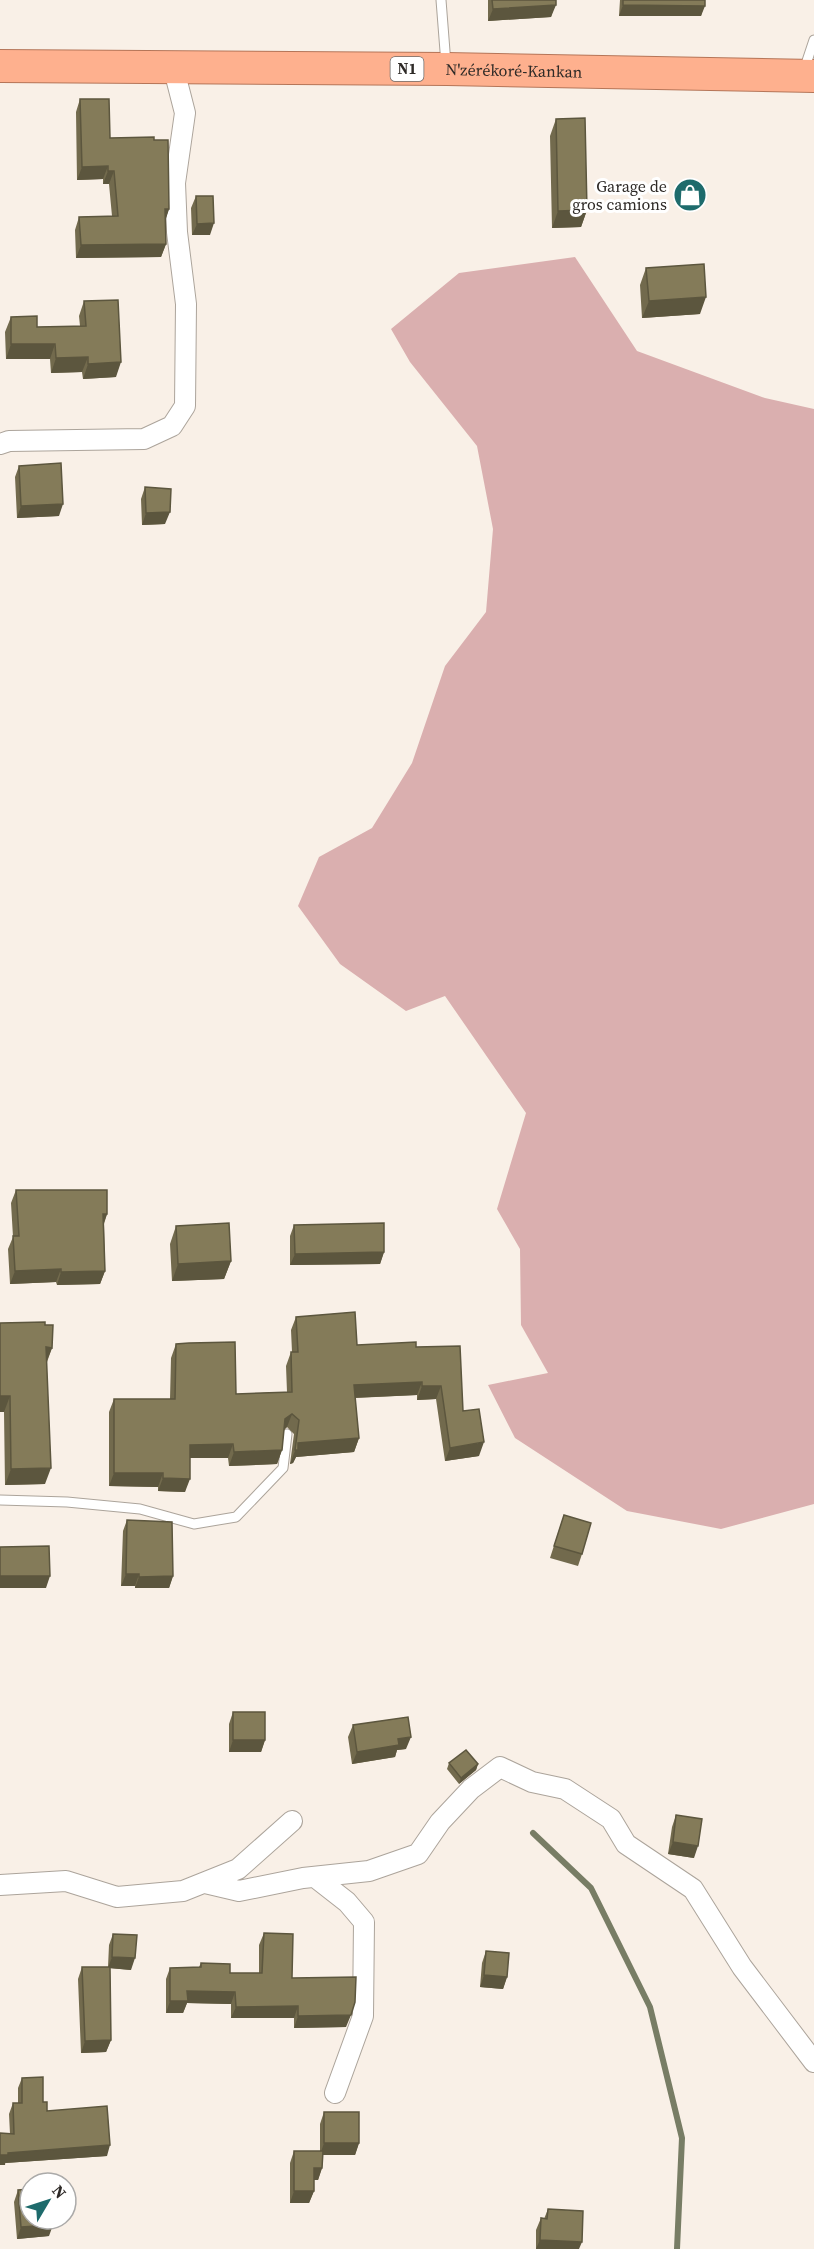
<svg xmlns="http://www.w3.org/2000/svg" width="814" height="2249" font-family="'Source Serif 4',serif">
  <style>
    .forest { fill: #daafaf }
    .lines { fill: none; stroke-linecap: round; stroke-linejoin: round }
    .stream { stroke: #787d65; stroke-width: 6 }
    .service-casing { stroke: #aca49b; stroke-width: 11 }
    .minor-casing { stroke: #aca49b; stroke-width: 22 }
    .trunk-casing { stroke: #b57558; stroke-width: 34 }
    .service { stroke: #fff; stroke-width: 9 }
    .minor { stroke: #fff; stroke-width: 20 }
    .trunk { stroke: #feb08e; stroke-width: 32 }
    .wall { fill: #726a4d }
    .shaded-wall { fill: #5c563e }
    .building { fill: #847b59; stroke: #5c563e; stroke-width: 1.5 }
    .labels { text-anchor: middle; stroke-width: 6; stroke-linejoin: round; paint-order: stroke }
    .shield { fill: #fff; stroke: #6d6a68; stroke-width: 1.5 }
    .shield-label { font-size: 15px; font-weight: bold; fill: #2e2a27 }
    .street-label { font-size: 16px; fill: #2e2a27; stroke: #fff }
    .poi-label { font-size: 16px; fill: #2e2a27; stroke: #fff; text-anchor: end }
  </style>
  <rect width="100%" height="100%" fill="#f9f0e7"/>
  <path class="forest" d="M575,257L637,351L765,398L814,409V1504L721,1529L627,1511L515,1438L488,1385L548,1373L521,1325L520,1249L497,1209L526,1113L445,996L406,1011L340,964L298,906L319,857L372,828L412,763L445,666L486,612L493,529L477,446L410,362L391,329L459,273Z"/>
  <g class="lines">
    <path class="stream" d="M533,1833L591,1888L650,2007L682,2138L677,2249"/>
    <defs>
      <path id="service" d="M441,0L446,64
        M804,70L814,40
        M0,1500L67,1502L140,1509L194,1524L236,1517L283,1468L287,1434"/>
      <path id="minor" d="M0,444L9,441L144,439L172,426L185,406L186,304L177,232L175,183L185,113L173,66
        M315,1877L347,1902L364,1922L363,2016L335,2093
        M205,1883L239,1891L303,1878L369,1871L418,1854L440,1822L471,1789L500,1767L532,1782L565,1789L611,1819L626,1844L693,1889L742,1967L814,2062
        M0,1885L66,1881L117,1897L183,1891L238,1869L292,1821"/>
      <g id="trunk">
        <path id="s1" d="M0,66L447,69L814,76"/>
      </g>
    </defs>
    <use href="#service" class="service-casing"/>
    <use href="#minor" class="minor-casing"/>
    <use href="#trunk" class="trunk-casing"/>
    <use href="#service" class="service"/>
    <use href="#minor" class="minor"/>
    <use href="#trunk" class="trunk"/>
  </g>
  <path class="wall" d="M488,0H556L551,17L488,21Z
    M620,0H705L701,16H619Z
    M80,99L110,138L154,140L169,209L165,220L166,244L161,257L76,258L75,230L79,217L112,216L109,184H103V179L77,180L76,112Z
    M556,119L587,210L581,227L552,228L550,136Z
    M196,196L210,235H192L191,208Z
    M646,268L700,314L642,318L640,285Z
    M84,301L116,377L83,379L82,372L51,373L50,359H6L5,332L11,317L37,327L80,326L79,316Z
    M19,466L59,516L17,518L15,477Z
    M145,487L165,524L142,525L141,499Z
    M16,1190L107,1214L104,1224L105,1271L100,1284L57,1285L56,1282L10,1284L8,1249L13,1237L11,1203Z
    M294,1225L384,1252L380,1264L290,1265V1236Z
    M176,1226L231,1261L224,1279L172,1281L170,1244Z
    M296,1317L357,1345L416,1347L463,1411L479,1456L445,1461L436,1399L417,1400V1395L355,1398L359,1438L354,1452L296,1457L293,1463L290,1464L294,1434L287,1427L284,1430L282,1450L277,1464L229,1466L228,1458H190L185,1492L158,1491V1487L109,1486V1412L114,1399H170L171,1358L176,1344L236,1394L287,1392L286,1366L291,1352H292L291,1330Z
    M0,1323L45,1325L52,1348L47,1362L45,1484L5,1485L4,1412H0Z
    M564,1515L582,1554L578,1566L550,1558Z
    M127,1520L173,1576L169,1588H135V1586H121L123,1531Z
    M233,1712L265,1740L261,1752H229V1724Z
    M353,1725L406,1749L397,1750L395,1757L352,1764L348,1737Z
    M449,1763L478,1764L476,1770L459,1784L447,1769Z
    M676,1815L694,1858L668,1854L672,1827Z
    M264,1933L292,1978L346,2027L294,2028V2018H231V2004L187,2003L183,2013H166V1979L170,1968L199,1967L201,1963L230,1973H259V1945Z
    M113,1934L131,1970L110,1968L111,2040L106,2052L81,2053L78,1979L82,1967H108L109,1945Z
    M486,1951L507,1977L503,1989L480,1987L482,1963Z
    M22,2078L43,2102L47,2111L107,2156L5,2163V2165L10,2134L9,2114L13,2103H18V2088Z
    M324,2112L359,2143L355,2155H323L322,2168L318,2180H314V2191L309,2203H290V2163L294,2151H320V2124Z
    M18,2190L49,2236L17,2239L14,2202Z
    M548,2209L579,2249H536V2230L541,2218L544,2219Z"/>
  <path class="shaded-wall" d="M556,5L551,17L488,21L493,9Z
    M623,5L705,6L701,16H619Z
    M108,166L103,179L77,180L82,167Z
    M108,171H114L109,184H103Z
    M165,209H169L165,222Z
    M587,210L581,227L552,228L558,211Z
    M214,223L210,235H192L197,224Z
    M166,244L161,257L76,258L81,245Z
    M706,297L700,314L642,318L649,301Z
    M11,344H55L50,359H6Z
    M88,357L82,372L51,373L56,358Z
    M121,362L116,377L83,379L88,364Z
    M63,504L59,516L17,518L21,506Z
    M170,512L165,524L142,525L146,513Z
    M103,1214H107L102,1228Z
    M384,1252L380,1264L290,1265L295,1254Z
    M231,1261L224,1279L172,1281L178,1264Z
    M61,1269L56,1282L10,1284L15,1271Z
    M105,1271L100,1284L57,1285L61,1272Z
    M46,1347L52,1348L46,1363Z
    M422,1382L417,1395L349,1398L354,1385Z
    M422,1386H441L436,1399L417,1400Z
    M0,1396H10L4,1412H0Z
    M292,1414L287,1427L280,1433L285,1419Z
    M359,1438L354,1452L296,1457L293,1463L290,1464L298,1443Z
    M484,1442L479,1456L445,1461L450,1448Z
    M233,1444L228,1458H185L190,1445Z
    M282,1450L277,1464L229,1466L234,1452Z
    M51,1468L45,1484L5,1485L11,1469Z
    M114,1473H163L158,1487L109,1486Z
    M163,1478L190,1479L185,1492L158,1491Z
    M126,1574H139L135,1586H121Z
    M0,1576H50L46,1588H0Z
    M173,1576L169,1588H135L139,1577Z
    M411,1737L406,1749L397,1750L395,1757L352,1764L357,1752L398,1739Z
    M233,1740H265L261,1752H229Z
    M478,1764L476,1770L459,1784L461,1778Z
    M673,1842L698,1846L694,1858L668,1854Z
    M112,1957L135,1958L131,1970L108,1968Z
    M484,1975L507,1977L503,1989L480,1987Z
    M187,1991L235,1992L231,2004L187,2003L183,2013H166L170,2001Z
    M298,2006L294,2018H231L236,2007Z
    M351,2015L346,2027L294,2028L298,2016Z
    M111,2040L106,2052L81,2053L85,2041Z
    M324,2143H359L355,2155H320Z
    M110,2145L107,2156L5,2163V2165H0V2155L8,2153Z
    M314,2168H322L318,2180H310Z
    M294,2191H314L309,2203H290Z
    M53,2225L49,2236L17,2239L21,2227Z
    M540,2240L582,2242L579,2249H536Z"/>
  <path class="building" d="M492,0H556V5L493,9Z
    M623,0H705V6L623,5Z
    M80,99H109L110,138L154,137V140H168L169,209H165L166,244L81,245L79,217L118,216L114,171H108V166L82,167Z
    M585,118L587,210L558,211L556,119Z
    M196,196H213L214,223L197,224Z
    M704,264L706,297L649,301L646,268Z
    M118,300L121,362L88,364V357L56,358L55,344H11V317L37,316V327L86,326L84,301Z
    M61,463L63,504L21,506L19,466Z
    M145,487L171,489L170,512L146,513Z
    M16,1190H107V1214H103L105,1271L61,1272V1269L15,1271L13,1236H19Z
    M229,1223L231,1261L178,1264L176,1226Z
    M384,1223V1252L295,1254L294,1225Z
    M355,1312L357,1345L416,1342V1347L460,1346L463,1411L479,1409L484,1442L450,1448L441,1386H422V1382L354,1385L359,1438L298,1443V1450H295L299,1420L292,1414L285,1419L282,1450L234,1452L233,1444L190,1445V1479L163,1478V1473H114V1399H175L176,1344L189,1343L235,1342L236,1394L292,1392L291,1352H298L296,1317Z
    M45,1322V1325H53L52,1348L46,1347L51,1468L11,1469L10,1396H0V1323Z
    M564,1515L591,1523L582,1554L554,1546Z
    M127,1520L172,1522L173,1576L139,1577V1574H126Z
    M49,1546L50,1576H0V1547Z
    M233,1712H265V1740H233Z
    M408,1717L411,1737L398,1739L399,1745L357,1752L353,1725Z
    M466,1750L478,1764L461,1778L449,1763Z
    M676,1815L702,1819L698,1846L673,1842Z
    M264,1933L293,1934L292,1978L356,1977L355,2002L351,2015L298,2016V2006L236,2007L235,1992L187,1991L188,2001H170V1968L201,1967V1963L230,1964V1973H262Z
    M113,1934L137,1935L135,1958L112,1957Z
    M486,1951L509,1953L507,1977L484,1975Z
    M82,1967H110L111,2040L85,2041Z
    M43,2077V2102H47V2111L107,2106L110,2145L8,2153V2155H0V2133L14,2134L13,2103H22V2078Z
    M324,2112H359V2143H324Z
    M294,2151H323L322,2168H314V2191H294Z
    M30,2189V2219H53V2225L21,2227L18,2190Z
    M548,2209L583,2211L582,2242L540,2240L541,2218L547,2219Z"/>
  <defs>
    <symbol id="shop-disc" viewBox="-11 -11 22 22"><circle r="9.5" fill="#1e6b6c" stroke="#fff"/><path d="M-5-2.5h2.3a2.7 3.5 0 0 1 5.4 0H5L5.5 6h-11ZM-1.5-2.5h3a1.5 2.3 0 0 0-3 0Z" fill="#fff"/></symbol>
  </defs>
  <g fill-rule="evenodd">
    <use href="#shop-disc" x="671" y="176" width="38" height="38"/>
  </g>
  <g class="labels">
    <rect class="shield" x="390.5" y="57" width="33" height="24" rx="4.5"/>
    <g class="shield-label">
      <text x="407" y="74">N1</text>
    </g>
    <g class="street-label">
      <text dy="6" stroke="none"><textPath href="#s1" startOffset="514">N'zérékoré-Kankan</textPath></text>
    </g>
    <g class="poi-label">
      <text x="667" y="192">Garage de<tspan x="667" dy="18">gros camions</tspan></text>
    </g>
  </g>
  <g transform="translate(48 2201) rotate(51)"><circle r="28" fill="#ffffff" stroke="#abaaa9" stroke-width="1.5"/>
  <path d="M0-4.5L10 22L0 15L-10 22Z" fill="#1e6b6c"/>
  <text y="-9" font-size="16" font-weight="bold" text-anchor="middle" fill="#2e2a27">N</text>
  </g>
</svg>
